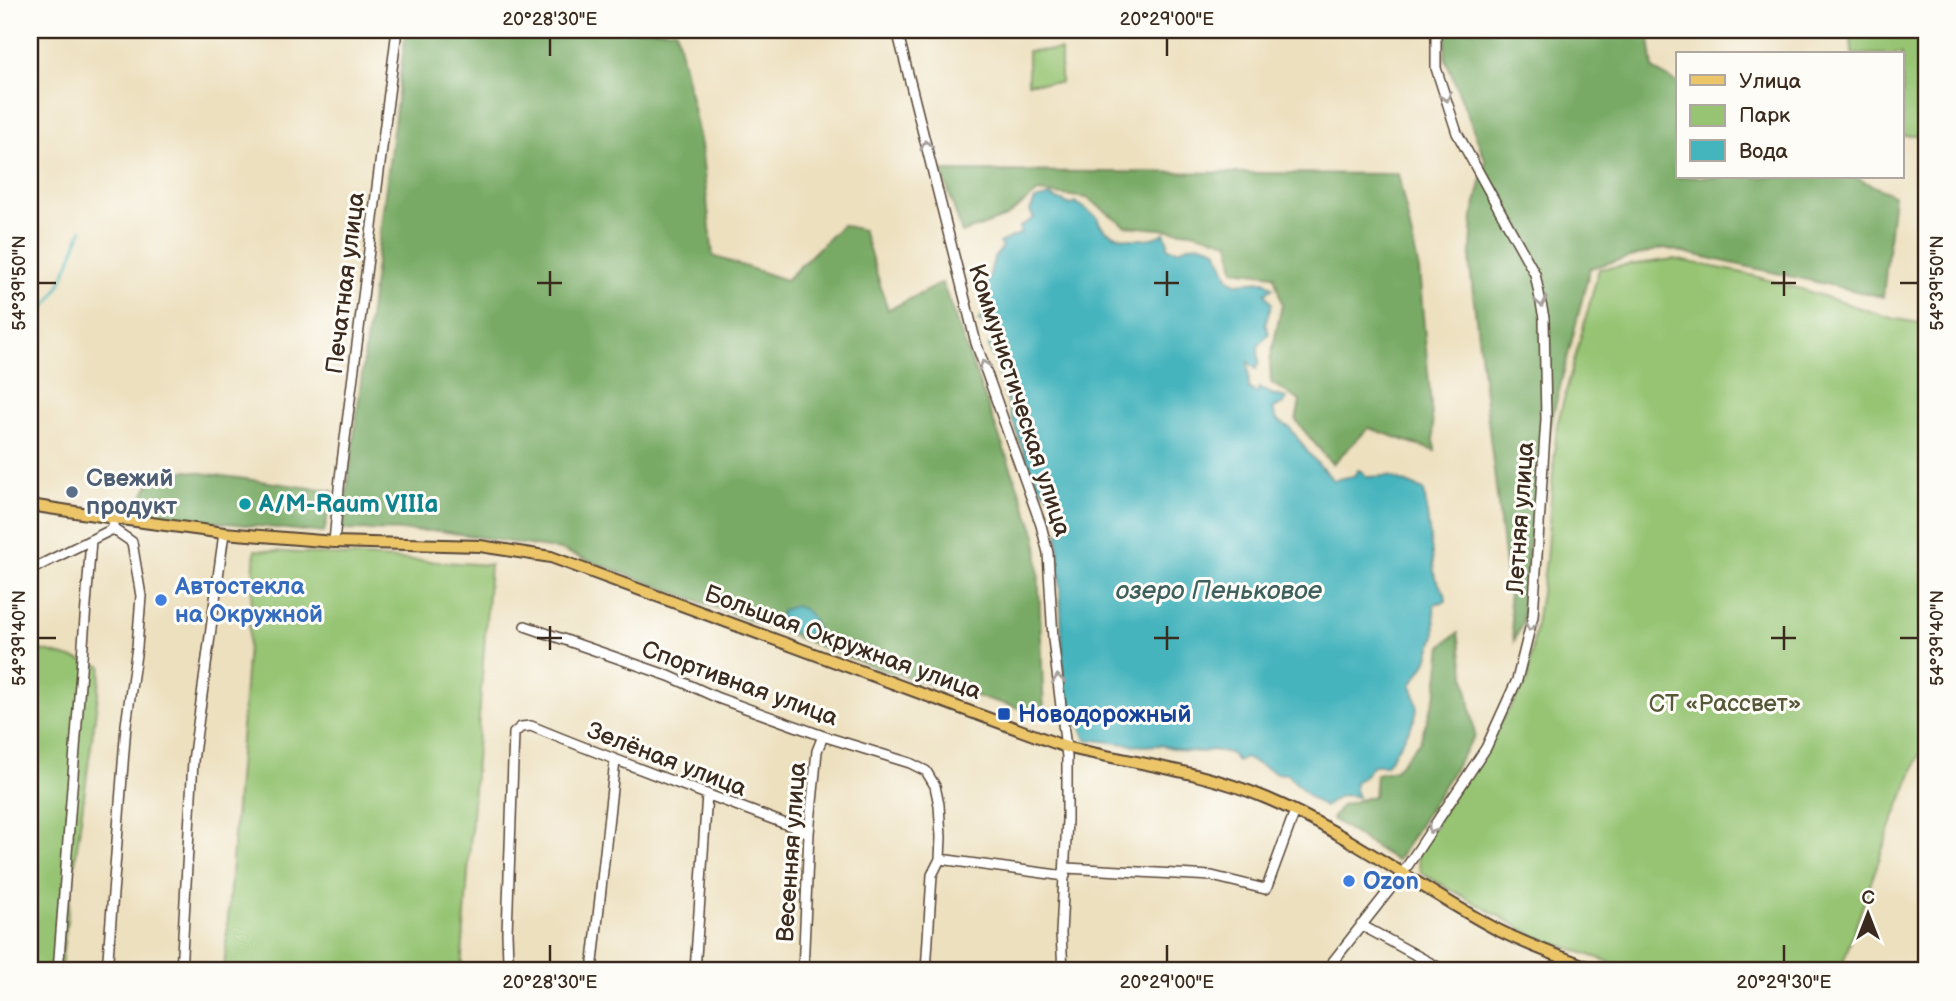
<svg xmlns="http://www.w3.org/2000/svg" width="1956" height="1001" font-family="'Balsamiq Sans',sans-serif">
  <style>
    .green { fill: #96c473; stroke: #687748; stroke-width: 2 }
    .forest { fill: #78aa65; stroke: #5a6a42; stroke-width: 2 }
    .water { fill: #44b4bd; stroke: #406f6e; stroke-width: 2 }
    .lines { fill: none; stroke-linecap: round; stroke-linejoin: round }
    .stream { stroke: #44b4bd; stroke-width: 2.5 }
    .minor-casing { stroke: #564536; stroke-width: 12 }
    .major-casing { stroke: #564536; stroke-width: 14 }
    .minor { stroke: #fff; stroke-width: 9 }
    .major { stroke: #ecc569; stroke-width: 10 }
    .oneway { stroke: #a79f9a }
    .ticks { fill: none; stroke: #3b2a1e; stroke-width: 2.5 }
    .service-dot { fill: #5c6f8a; stroke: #fdfcf7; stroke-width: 2.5 }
    .culture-dot { fill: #0f9aa8; stroke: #fdfcf7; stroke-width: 2.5 }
    .shop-dot { fill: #3f7fe0; stroke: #fdfcf7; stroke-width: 2.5 }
    .transit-dot { fill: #1a4fb4; stroke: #fdfcf7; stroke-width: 2.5 }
    .labels { text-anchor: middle; stroke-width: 6; stroke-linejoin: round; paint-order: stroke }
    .street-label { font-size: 24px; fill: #3b2a1e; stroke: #fdfcf7 }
    .service-label { font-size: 24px; font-weight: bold; fill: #4e5e75; stroke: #fdfcf7; text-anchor: start }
    .culture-label { font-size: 24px; font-weight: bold; fill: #0d838f; stroke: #fdfcf7; text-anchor: start }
    .shop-label { font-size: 24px; font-weight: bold; fill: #366cbe; stroke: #fdfcf7; text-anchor: start }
    .park-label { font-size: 24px; fill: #565838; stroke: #fdfcf7 }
    .transit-label { font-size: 24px; font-weight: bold; fill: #164399; stroke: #fdfcf7; text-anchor: start }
    .water-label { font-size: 26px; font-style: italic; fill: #3f615e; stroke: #fdfcf7 }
    .neatline { fill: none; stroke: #3b2a1e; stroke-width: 2.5 }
    .ticks-label { font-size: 18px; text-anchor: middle; fill: #3b2a1e }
  </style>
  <rect width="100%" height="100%" fill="#fdfcf7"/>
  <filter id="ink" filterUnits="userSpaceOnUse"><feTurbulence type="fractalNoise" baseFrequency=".0143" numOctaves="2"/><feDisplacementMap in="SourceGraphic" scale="14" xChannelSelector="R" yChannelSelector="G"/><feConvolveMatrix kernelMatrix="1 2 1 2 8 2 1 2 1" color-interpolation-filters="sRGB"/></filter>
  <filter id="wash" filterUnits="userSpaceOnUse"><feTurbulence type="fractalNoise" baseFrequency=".00686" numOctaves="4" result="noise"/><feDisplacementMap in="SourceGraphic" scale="28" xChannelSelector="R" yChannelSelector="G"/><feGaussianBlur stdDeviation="1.57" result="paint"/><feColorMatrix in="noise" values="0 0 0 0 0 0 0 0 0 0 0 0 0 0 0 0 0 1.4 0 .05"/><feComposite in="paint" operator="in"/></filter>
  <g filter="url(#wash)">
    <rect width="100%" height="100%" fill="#ede0bf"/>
    <path class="green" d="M1851,30H1926V136H1902V54H1852Z
      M1061,50V83H1028V51Z
      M1674,259L1743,273L1804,290L1891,318L1926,324V738L1889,831L1840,971H1635L1535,936L1421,873L1416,852L1527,682L1546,560L1557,425L1599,269Z
      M255,550L490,565L461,971H224Z
      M30,647L102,666L60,971H30Z"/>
    <path class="forest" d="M406,30H676L701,145L713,256L786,280L842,225L863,230L888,310L942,283L1037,538L1044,715L886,671L561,550L440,531L342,530Z
      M1446,30H1648L1653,69L1678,83V177H1854L1894,195L1883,297L1664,248L1590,268L1553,415L1528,549L1523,622L1514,641L1470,268L1473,215L1486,162L1445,57Z
      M942,171L1398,174L1419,270L1435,451L1369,428L1332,464L1296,421L1300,401L1271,383L1270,361L1282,304L1274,275L1234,270L1229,242L1192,232L1126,226L1087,198L1038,192L1006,217L962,233Z
      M187,471L333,491L324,533L139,514C140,502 147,480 159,475C167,472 178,472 187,471Z
      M1458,633L1475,735L1397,861L1332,819L1342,805L1374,796L1376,774L1395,770L1420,741L1437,690L1442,645Z"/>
    <path class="water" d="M1050,196L1071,205L1075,202L1097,217C1101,240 1148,245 1164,233L1168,242V248L1178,250C1193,243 1201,242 1216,249L1229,279L1236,283L1265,281L1273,288L1265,293L1272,304L1265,324L1269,333L1258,347L1259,362L1256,369L1248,362L1249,389L1257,393L1259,388L1274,395L1287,398L1284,404L1273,408L1276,419L1290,428L1310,455L1333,480L1354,476L1358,470L1363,472L1366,477L1389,476L1424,490L1435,578L1445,593L1446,601L1434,604L1435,635L1426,663L1411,685C1414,694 1419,705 1416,714C1412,729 1395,752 1386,765H1373L1362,778L1355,782V790L1358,797C1343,792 1336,798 1324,807L1309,796L1287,774L1276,773L1245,758L1237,761L1230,753L1212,750L1203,752L1185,751L1160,745L1142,746L1086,739L1080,726L1072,724L1064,689L1058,533L1065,530C1065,520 1061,509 1054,500C1050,495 1043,491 1039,485C1015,442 1007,392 989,347L993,337V327L978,321L984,315V289L988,281L994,258L1002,248L999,243L1021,233L1020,227L1034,218L1030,211L1035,200Z
      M795,606C809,609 814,618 817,631C808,635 801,636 792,632L787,634L783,625L779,622L782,610Z"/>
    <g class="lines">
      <path class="stream" d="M30,320C59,303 70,259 82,229"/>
    </g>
  </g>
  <g filter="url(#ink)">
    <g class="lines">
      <defs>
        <path id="minor" d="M897,30L976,343L1041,525L1048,553L1053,639L1067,757V820L1061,933L1063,971
          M334,542L340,478L397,30
          M30,570L113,529V523
          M525,626L669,676L718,698L823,736L910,763L926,771L935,786L939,805L941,837L940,859L932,875L926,971
          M940,859L1065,876
          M1066,868L1212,876L1265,889L1267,887L1295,811
          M1361,925L1445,971
          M508,961L507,933L514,733L521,727L531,726C623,764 716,797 809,833
          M58,971L91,540
          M107,971L126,725L137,647L141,596L132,542L113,529
          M181,971L193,761L224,533
          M506,971L508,961L520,964L571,971
          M592,971L615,761
          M695,971L707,794
          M803,971L809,833L817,751L823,736
          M1323,971L1331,964L1402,874L1486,748L1517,680L1533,616L1546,419L1544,318L1535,274L1457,133L1436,68V30"/>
        <path id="major" d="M30,505L114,518L224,533L334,542L480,546L551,557L1066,747C1132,763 1203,771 1266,798C1347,832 1419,888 1496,929C1529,946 1564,958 1599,971"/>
      </defs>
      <use href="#minor" class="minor-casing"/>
      <use href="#major" class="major-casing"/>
      <use href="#minor" class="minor"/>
      <use href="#major" class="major"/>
    </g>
    <defs><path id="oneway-chevron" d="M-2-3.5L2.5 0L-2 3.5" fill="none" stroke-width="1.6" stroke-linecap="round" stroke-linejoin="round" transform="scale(1.75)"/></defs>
    <g class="oneway">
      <use href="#oneway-chevron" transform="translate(1446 97) rotate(72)"/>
      <use href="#oneway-chevron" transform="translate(926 145) rotate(-104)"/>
      <use href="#oneway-chevron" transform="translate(1541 302) rotate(78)"/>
      <use href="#oneway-chevron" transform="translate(984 365) rotate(-110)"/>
      <use href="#oneway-chevron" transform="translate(1530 626) rotate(103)"/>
      <use href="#oneway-chevron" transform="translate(1058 679) rotate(-97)"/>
      <use href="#oneway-chevron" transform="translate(1432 829) rotate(124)"/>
    </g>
  </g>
  <path class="ticks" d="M550,38V56M1167,38V56M550,271V296M1167,271V296M1784,271V296M38,283H56M537,283H562M1154,283H1179M1771,283H1796M1900,283H1918M550,626V650M1167,626V650M1784,626V650M38,638H56M537,638H562M1154,638H1179M1771,638H1796M1900,638H1918M550,945V962M1167,945V962M1784,945V962"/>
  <circle class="service-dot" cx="72" cy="492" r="7"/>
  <circle class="culture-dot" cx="245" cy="504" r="7"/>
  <g class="shop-dot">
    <circle cx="161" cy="600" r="7"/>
    <circle cx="1349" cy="881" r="7"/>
  </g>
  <rect class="transit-dot" x="997" y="707" width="14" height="14" rx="3.5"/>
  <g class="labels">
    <g class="street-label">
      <text transform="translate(345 283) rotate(-83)" y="8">Печатная улица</text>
      <text transform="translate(1020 400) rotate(72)" y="8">Коммунистическая улица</text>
      <text transform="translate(1520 518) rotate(-86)" y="8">Летняя улица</text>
      <text transform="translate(843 642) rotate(20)" y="8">Большая Окружная улица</text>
      <text transform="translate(740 683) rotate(20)" y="8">Спортивная улица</text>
      <text transform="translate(667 759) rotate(21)" y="8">Зелёная улица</text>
      <text transform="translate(791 852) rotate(-86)" y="8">Весенняя улица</text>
    </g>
    <g class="service-label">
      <text x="86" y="486">Свежий<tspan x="86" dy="28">продукт</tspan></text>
    </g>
    <g class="culture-label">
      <text x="259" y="512">A/M-Raum VIIIa</text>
    </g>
    <g class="shop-label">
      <text x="175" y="594">Автостекла<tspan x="175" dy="28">на Окружной</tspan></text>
      <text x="1363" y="889">Ozon</text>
    </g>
    <g class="park-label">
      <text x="1725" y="711">СТ «Рассвет»</text>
    </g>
    <g class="transit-label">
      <text x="1018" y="722">Новодорожный</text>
    </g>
    <g class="water-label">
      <text x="1219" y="599">озеро Пеньковое</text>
    </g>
  </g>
  <rect width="1956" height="1001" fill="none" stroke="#fdfcf7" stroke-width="77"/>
  <rect x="1676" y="52" width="228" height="126" fill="#fdfcf7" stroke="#afa8a0" stroke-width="2"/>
  <rect x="1690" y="75" width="35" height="10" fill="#ecc569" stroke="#afa8a0" stroke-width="2"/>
  <text x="1739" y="88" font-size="21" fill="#3b2a1e">Улица</text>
  <rect x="1690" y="105" width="35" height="21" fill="#96c473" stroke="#afa8a0" stroke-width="2"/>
  <text x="1739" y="122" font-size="21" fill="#3b2a1e">Парк</text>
  <rect x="1690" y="140" width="35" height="21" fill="#44b4bd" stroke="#afa8a0" stroke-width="2"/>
  <text x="1739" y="158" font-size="21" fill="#3b2a1e">Вода</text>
  <g transform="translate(1868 914)" stroke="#fdfcf7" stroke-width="5" paint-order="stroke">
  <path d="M0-5L12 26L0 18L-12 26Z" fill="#3b2a1e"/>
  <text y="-10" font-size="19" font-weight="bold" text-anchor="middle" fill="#3b2a1e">С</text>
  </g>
  <rect x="38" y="38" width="1880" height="924" class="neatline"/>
  <g class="ticks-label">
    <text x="550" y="25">20°28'30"E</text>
    <text x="1167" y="25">20°29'00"E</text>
    <text transform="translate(19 283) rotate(-90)" y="6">54°39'50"N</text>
    <text transform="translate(1937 283) rotate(-90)" y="6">54°39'50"N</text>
    <text transform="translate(19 638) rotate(-90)" y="6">54°39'40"N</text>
    <text transform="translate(1937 638) rotate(-90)" y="6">54°39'40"N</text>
    <text x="550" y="988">20°28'30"E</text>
    <text x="1167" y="988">20°29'00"E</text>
    <text x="1784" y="988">20°29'30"E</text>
  </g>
</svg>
